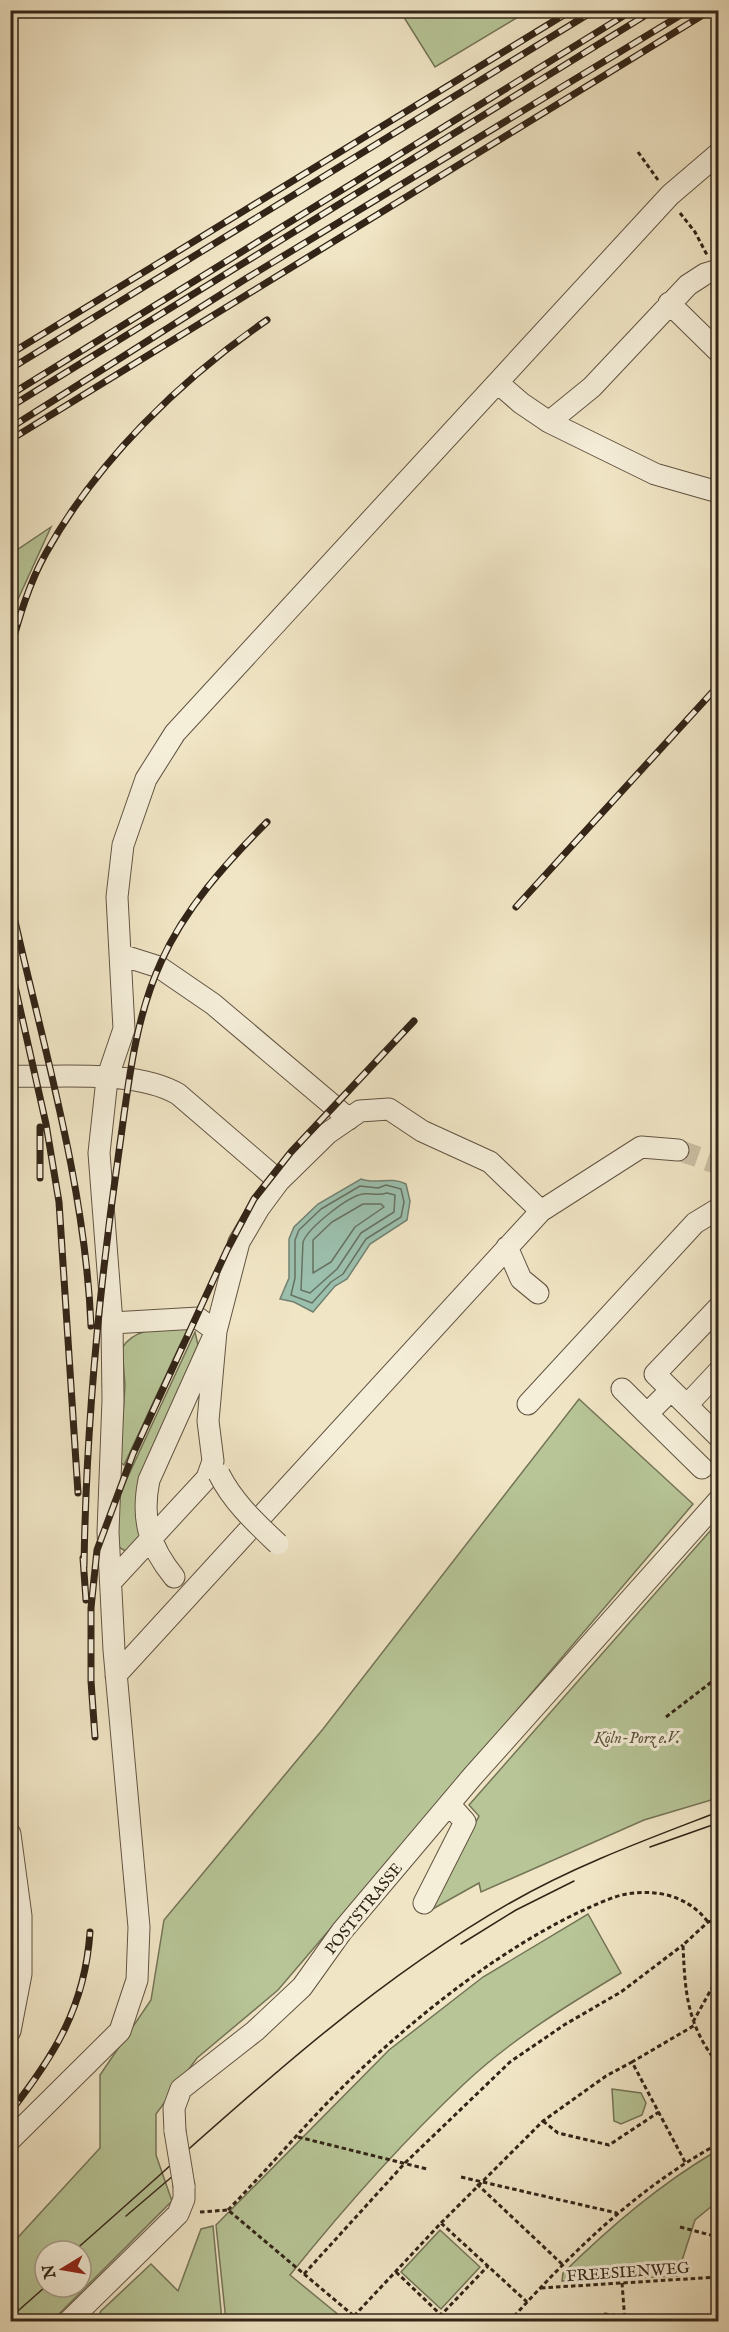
<svg xmlns="http://www.w3.org/2000/svg" width="729" height="2332" font-family="'IM FELL English',serif">
  <style>
    .green { fill: #b7c597; stroke: #747457; stroke-width: 1.5; fill-rule: evenodd }
    .water { fill: #9cc0ae; stroke: #728272; stroke-width: 1.5 }
    .lines { fill: none; stroke-linecap: round; stroke-linejoin: round }
    .shore { stroke: #677262; stroke-width: 1.5 }
    .minor-tunnel { stroke: #cabea2; stroke-width: 21; stroke-dasharray: 21 10; stroke-linecap: butt }
    .minor-casing { stroke: #625442; stroke-width: 23 }
    .path { stroke: #322417; stroke-width: 3; stroke-dasharray: 4.5 3; stroke-linecap: butt }
    .minor { stroke: #f5eed9; stroke-width: 21 }
    .tram { stroke: #322417; stroke-width: 1.5 }
    .rail-casing { stroke: #322417; stroke-width: 7 }
    .rail { stroke: #f5eed9; stroke-width: 4.5; stroke-dasharray: 14; stroke-linecap: butt }
    .minor-bridge-casing { stroke: #625442; stroke-width: 23; stroke-linecap: butt }
    .minor-bridge { stroke: #f5eed9; stroke-width: 21 }
    .labels { text-anchor: middle; stroke-width: 6; stroke-linejoin: round; paint-order: stroke }
    .park-label { font-size: 16px; font-style: italic; fill: #5a543d; stroke: #f5eed9 }
    .street-label { font-size: 16px; fill: #322417; stroke: #f5eed9 }
  </style>
  <rect width="100%" height="100%" fill="#f0e5c5"/>
  <filter id="stains"><feTurbulence type="fractalNoise" baseFrequency=".00333" numOctaves="4"/><feColorMatrix values="0 0 0 0 .2 0 0 0 0 .09 0 0 0 0 .02 0 0 0 .5 -.17"/></filter>
  <radialGradient id="worn" r=".72"><stop offset=".6" stop-color="#630" stop-opacity="0"/><stop offset="1" stop-color="#630" stop-opacity=".3"/></radialGradient>
  <path class="green" d="M400,11H528L435,67Z
    M51,527L14,608L11,621V554Z
    M189,1328L179,1347L124,1465L120,1462L125,1385L122,1348C137,1325 164,1330 189,1328Z
    M195,1332L198,1345L145,1468L142,1536L127,1552L117,1546V1500Z
    M579,1399L693,1504L278,1990L197,2058L156,2114V2155L172,2201L52,2321H11L10,2246L100,2148V2075L151,2000L164,1920L323,1729ZM45,2251H81V2287H45Z
    M718,1522V1798L644,1820L481,1892L479,1883L429,1911L479,1816L469,1805Z
    M588,1914L621,1973C566,2006 512,2039 465,2083C403,2141 344,2208 290,2275L346,2321H226L216,2225L389,2050L483,1977Z
    M612,2089L641,2093L646,2103L642,2115L621,2124L614,2121Z
    M718,2150V2201L695,2220L677,2276L562,2281L563,2273C611,2226 660,2184 718,2150Z
    M213,2226L222,2321H96L101,2311L151,2264L178,2291L201,2229Z
    M440,2230L480,2267L441,2309L401,2272Z"/>
  <path class="water" d="M361,1179C376,1185 390,1176 406,1184L410,1201L407,1220L370,1244L347,1279L335,1286L313,1312L294,1302L280,1299L289,1278V1239L294,1227L318,1204Z"/>
  <g class="lines">
    <path class="shore" d="M386,1185L401,1189L404,1202L401,1217L366,1239L343,1274L331,1282L312,1303L291,1295L295,1278V1240L299,1230L321,1209L360,1186L378,1188Z
      M387,1193L395,1195L394,1212L361,1233L337,1269L310,1293L301,1290L303,1242C308,1228 348,1196 363,1194C371,1193 378,1196 387,1193Z
      M363,1204H381L384,1207L355,1227L331,1262L313,1273V1240L332,1222Z"/>
    <path class="minor-tunnel" d="M678,1150L718,1164"/>
    <defs>
      <path id="minor" d="M669,303L718,351
        M498,383L521,403L549,422L592,387L688,285L705,274L718,270
        M549,422L655,474L718,492
        M121,955L159,967L213,1004L349,1119
        M10,1076C61,1078 134,1069 178,1094L279,1181
        M507,1247L521,1279L538,1293
        M718,1308L655,1374L718,1436
        M622,1389L647,1414
        M671,1390L647,1414L702,1468
        M528,1404L695,1223L718,1209
        M687,1405L718,1372
        M174,1577C149,1546 141,1519 149,1480L216,1331L239,1242L259,1208L279,1181L328,1133L360,1111L389,1109L422,1131L490,1162L541,1211L641,1147L678,1150
        M111,1582L207,1478L213,1461L208,1421L216,1331L198,1318L112,1323
        M116,1675L541,1211
        M10,1834L21,1916V1974L10,2031
        M424,1903L465,1822L449,1804
        M175,2131L174,2108L181,2089L255,2031L302,1987L342,1931L472,1777L718,1501
        M10,2140L120,2031L137,1980L139,1927L114,1650L108,1532L113,1400L112,1323L99,1153L107,1079L124,1029L117,897L123,845L146,779L175,733L670,195L718,154
        M68,2322L178,2214L184,2199V2186"/>
    </defs>
    <use href="#minor" class="minor-casing"/>
    <path class="path" d="M398,10L403,16L412,10
      M638,152L658,180
      M680,213L695,232L707,255
      M666,1717L718,1677
      M718,1919L708,1922L683,1945C685,1993 687,2025 718,2064
      M693,2022L718,1977
      M543,2121L558,2133L609,2145L659,2112
      M298,2137L427,2169
      M685,2162L632,2062L695,2025
      M461,2177L617,2213
      M477,2184L563,2265
      M228,2210C271,2166 311,2117 356,2074C421,2012 506,1945 588,1908C600,1903 614,1896 627,1894C658,1889 688,1896 708,1922
      M200,2212L228,2210L361,2322
      M441,2223L543,2121L606,2076L632,2062
      M680,2227L718,2237
      M396,2272L441,2315L488,2266
      M304,2274L405,2163L510,2062L564,2025L621,1992L683,1945
      M622,2283L625,2322
      M541,2288L718,2277
      M604,2314L624,2316
      M354,2316L441,2223L527,2302
      M509,2322C571,2253 637,2188 718,2144"/>
    <use href="#minor" class="minor"/>
    <path class="tram" d="M650,1847L718,1823
      M461,1944L516,1910L574,1881
      M126,2216L174,2175
      M74,2251C213,2130 349,1995 510,1903C576,1865 648,1839 718,1812
      M10,2318L45,2287"/>
    <defs>
      <path id="rail" d="M10,354L572,10
        M10,369L595,10
        M10,395L633,10
        M10,407L654,10
        M10,428L247,278L689,10
        M10,440L711,10
        M10,651C19,618 29,583 46,553C97,461 181,379 267,320
        M10,899C41,1040 85,1181 91,1326
        M516,907L718,686
        M10,964L46,1124L59,1202L78,1493
        M40,1178V1127
        M83,1558L86,1600
        M84,1567C86,1428 99,1289 119,1151C128,1088 134,1021 161,962C185,908 226,863 267,822
        M95,1737L91,1681V1608L97,1550L133,1454L227,1250L254,1199L291,1152L414,1021
        M10,2112C55,2055 85,2006 90,1932"/>
    </defs>
    <use href="#rail" class="rail-casing"/>
    <use href="#rail" class="rail"/>
    <defs>
      <path id="minor-bridge" d="M219,1474C233,1502 255,1522 278,1544
        M175,2131L184,2186"/>
    </defs>
    <use href="#minor-bridge" class="minor-bridge-casing"/>
    <use href="#minor-bridge" class="minor-bridge"/>
  </g>
  <g class="labels">
    <g class="park-label">
      <text x="637" y="1743">Köln-Porz e.V.</text>
    </g>
    <g class="street-label">
      <text transform="translate(363 1908) rotate(-51)" y="6">POSTSTRASSE</text>
      <text transform="translate(628 2271) rotate(-4)" y="6">FREESIENWEG</text>
    </g>
  </g>
  <rect width="729" height="2332" fill="none" stroke="#f0e5c5" stroke-width="36"/>
  <rect x="12" y="12" width="705" height="2308" fill="none" stroke="#322417" stroke-width="3"/>
  <rect x="18" y="18" width="693" height="2296" fill="none" stroke="#322417" stroke-width="1.5"/>
  <g transform="translate(63 2269) rotate(259)"><circle r="28" fill="#f5eed9" stroke="#a79d8b" stroke-width="1.5"/>
  <path d="M0-4.5L10 22L0 15L-10 22Z" fill="#8f2418"/>
  <text y="-9" font-size="16" font-weight="bold" text-anchor="middle" fill="#322417">N</text>
  </g>
  <rect width="100%" height="100%" filter="url(#stains)"/>
  <rect width="100%" height="100%" fill="url(#worn)"/>
</svg>
